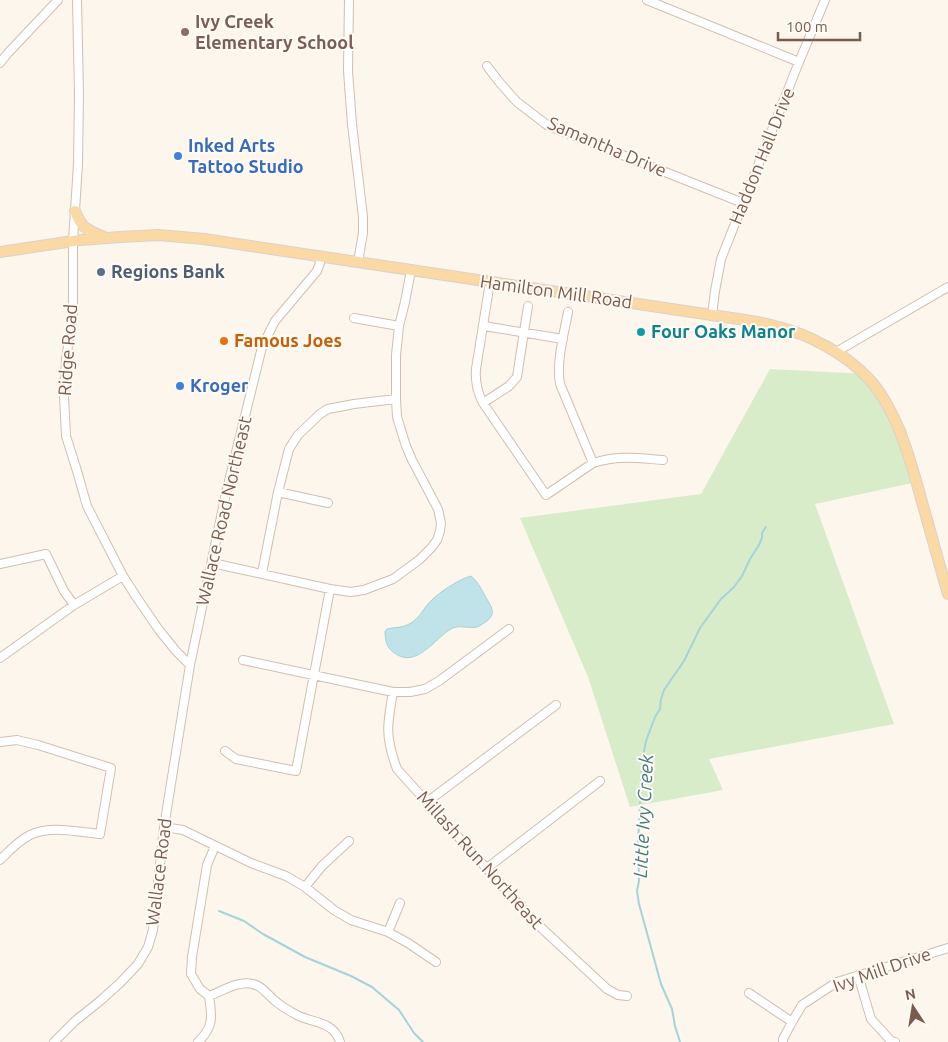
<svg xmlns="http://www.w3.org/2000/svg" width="948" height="1042" font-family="Ubuntu,sans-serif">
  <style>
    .green { fill: #d8ecc9 }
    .water { fill: #bfe3e8; stroke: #a5d3da }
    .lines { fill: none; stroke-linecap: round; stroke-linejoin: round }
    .stream { stroke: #a5d3da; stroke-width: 2 }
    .minor-casing { stroke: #d1beb0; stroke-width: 10 }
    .major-casing { stroke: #dad1cd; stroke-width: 12 }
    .minor { stroke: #fff; stroke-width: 8 }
    .major { stroke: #fbd9a5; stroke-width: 10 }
    .education-dot { fill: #8d6e63; stroke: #fffaf3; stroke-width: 2 }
    .shop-dot { fill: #3f7fe0; stroke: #fffaf3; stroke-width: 2 }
    .service-dot { fill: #5c6f8a; stroke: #fffaf3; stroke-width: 2 }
    .culture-dot { fill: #0f9aa8; stroke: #fffaf3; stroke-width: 2 }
    .food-dot { fill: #e8710a; stroke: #fffaf3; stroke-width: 2 }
    .labels { text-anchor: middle; stroke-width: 4; stroke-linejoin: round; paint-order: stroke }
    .education-label { font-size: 18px; font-weight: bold; fill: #785e54; stroke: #fffaf3; text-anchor: start }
    .shop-label { font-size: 18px; font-weight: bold; fill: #366cbe; stroke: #fffaf3; text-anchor: start }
    .street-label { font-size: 18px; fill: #7a5c4d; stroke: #fffaf3 }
    .service-label { font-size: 18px; font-weight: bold; fill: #4e5e75; stroke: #fffaf3; text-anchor: start }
    .culture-label { font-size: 18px; font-weight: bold; fill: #0d838f; stroke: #fffaf3; text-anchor: start }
    .food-label { font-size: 18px; font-weight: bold; fill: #c56008; stroke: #fffaf3; text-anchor: start }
    .water-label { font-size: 19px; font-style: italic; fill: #437c86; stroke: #fffaf3 }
  </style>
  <rect width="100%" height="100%" fill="#fdf6ec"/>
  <path class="green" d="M770,369L868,374L906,429L917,482L815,504L894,724L709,759L723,790L630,807L588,677L520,518L701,494Z"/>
  <path class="water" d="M471,576C479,582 483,593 488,601C493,609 495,615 487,621C484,623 480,626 477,627C468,629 459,624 451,629C435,638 417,668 396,654C387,649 385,641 385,631L387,629C395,627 402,628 409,624C418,620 422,611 428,604C436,594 459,579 471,576Z"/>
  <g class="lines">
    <path class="stream" d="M219,911L244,921L263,934L305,957L351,976L372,987L399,1010L414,1033L423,1042
      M680,1042L675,1026L672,1009L661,984L639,904L637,891L639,881L638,843L641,786L643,756L646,741L655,717L660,709L661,699L664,690L684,661L700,628L721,599L734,587L742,576L750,559L759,545L762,538V533L766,527"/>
    <defs>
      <path id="minor" d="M77,0L79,94L78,164L73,241V314L66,359L64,396L66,436L77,471L87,506L123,576L137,598L159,630L176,651L190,665
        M349,0L348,71L352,124L363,217V233L358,262
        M647,0L799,62
        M0,63L8,53L58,0
        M487,66L500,83L517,102L547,125L743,203
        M490,282L476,369C475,382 477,392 483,403L546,495L593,463C620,455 636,458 663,460
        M568,312C564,334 556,362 560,384L593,463
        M712,315L715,291L721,259L799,62L825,0
        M354,318L399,326
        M484,326L563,339
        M836,352L948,287
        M483,403L509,386L517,377L528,306
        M278,492L328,503
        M212,563L330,589L351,592L364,590L393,579L419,560L432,547L437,540L440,531L441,523L438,509L412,460L406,446L397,417L396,399V355L399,326L405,302L411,270
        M0,564L46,554L64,591L74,605
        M262,573L278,492L289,449L298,435L320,414L328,409L354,404L396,399
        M0,658L74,605L123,576
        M243,660L393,692H410L425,689L439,681L509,629
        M393,692C387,725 385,737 397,769L534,921L607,989L618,995L627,996
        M0,742L17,740L38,745L111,768L100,834C78,832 50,825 30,835C18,841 9,851 0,860
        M225,751L236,759L296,771L330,589
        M427,802L556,705
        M164,827L183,830L251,863L286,876L305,887L334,910L351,920L388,932L408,943L436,962
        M487,868L600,781
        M305,887L322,866L349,841
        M388,932L400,903
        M858,975L871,1019L891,1041L895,1042
        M749,993L792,1022
        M209,996C222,991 239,980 253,984C262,986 267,994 274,1000C281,1006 289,1011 297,1015C312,1023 334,1021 340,1042
        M54,1042L75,1021L100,1001L120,983L138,964L148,947L153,930L164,827L190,665L226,493L262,347L275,321L317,271L322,257
        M198,1042C214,1027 212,1016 209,996L200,989L191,974L192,957L207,865L215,846
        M783,1042V1039L792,1022L802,1005L837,982L948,948"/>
      <path id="major" d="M75,211C82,229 86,229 104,237
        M0,252L80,240L120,237L158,235L204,239L745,320C755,322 765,323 775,326C809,334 846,354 870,380C898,412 911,462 922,502C931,533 939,564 948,594"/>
    </defs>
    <use href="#minor" class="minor-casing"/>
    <use href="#major" class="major-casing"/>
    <use href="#minor" class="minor"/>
    <use href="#major" class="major"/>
  </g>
  <circle class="education-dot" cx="185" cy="32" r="5"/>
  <g class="shop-dot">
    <circle cx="178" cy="156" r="5"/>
    <circle cx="180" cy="386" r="5"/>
  </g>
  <circle class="service-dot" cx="101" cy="272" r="5"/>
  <circle class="culture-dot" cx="641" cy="332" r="5"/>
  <circle class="food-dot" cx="224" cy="341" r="5"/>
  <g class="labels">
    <g class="education-label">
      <text x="195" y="28">Ivy Creek<tspan x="195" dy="21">Elementary School</tspan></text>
    </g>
    <g class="shop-label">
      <text x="188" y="152">Inked Arts<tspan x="188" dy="21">Tattoo Studio</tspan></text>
      <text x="190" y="392">Kroger</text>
    </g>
    <g class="street-label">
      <text transform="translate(607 147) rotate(23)" y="6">Samantha Drive</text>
      <text transform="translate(762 156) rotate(-68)" y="6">Haddon Hall Drive</text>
      <text transform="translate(556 292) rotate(8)" y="6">Hamilton Mill Road</text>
      <text transform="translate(68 350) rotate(-86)" y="6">Ridge Road</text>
      <text transform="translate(224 511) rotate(-77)" y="6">Wallace Road Northeast</text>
      <text transform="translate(480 860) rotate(48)" y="6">Millash Run Northeast</text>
      <text transform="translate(159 872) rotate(-83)" y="6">Wallace Road</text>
      <text transform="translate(882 970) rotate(-19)" y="6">Ivy Mill Drive</text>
    </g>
    <g class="service-label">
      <text x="111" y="278">Regions Bank</text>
    </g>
    <g class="culture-label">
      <text x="651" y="338">Four Oaks Manor</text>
    </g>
    <g class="food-label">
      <text x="234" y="347">Famous Joes</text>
    </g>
    <g class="water-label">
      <text transform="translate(643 816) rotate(-87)" y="7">Little Ivy Creek</text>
    </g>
  </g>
  <g transform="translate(913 1007) rotate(348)" stroke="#fffaf3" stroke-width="4" paint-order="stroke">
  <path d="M0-4L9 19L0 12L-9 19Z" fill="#7a5c4d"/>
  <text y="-8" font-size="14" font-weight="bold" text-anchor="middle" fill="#7a5c4d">N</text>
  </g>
  <path d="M778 32v8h82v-8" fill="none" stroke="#7a5c4d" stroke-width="2.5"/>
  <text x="786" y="32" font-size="15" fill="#7a5c4d" stroke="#fffaf3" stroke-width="4" paint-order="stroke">100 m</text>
</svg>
